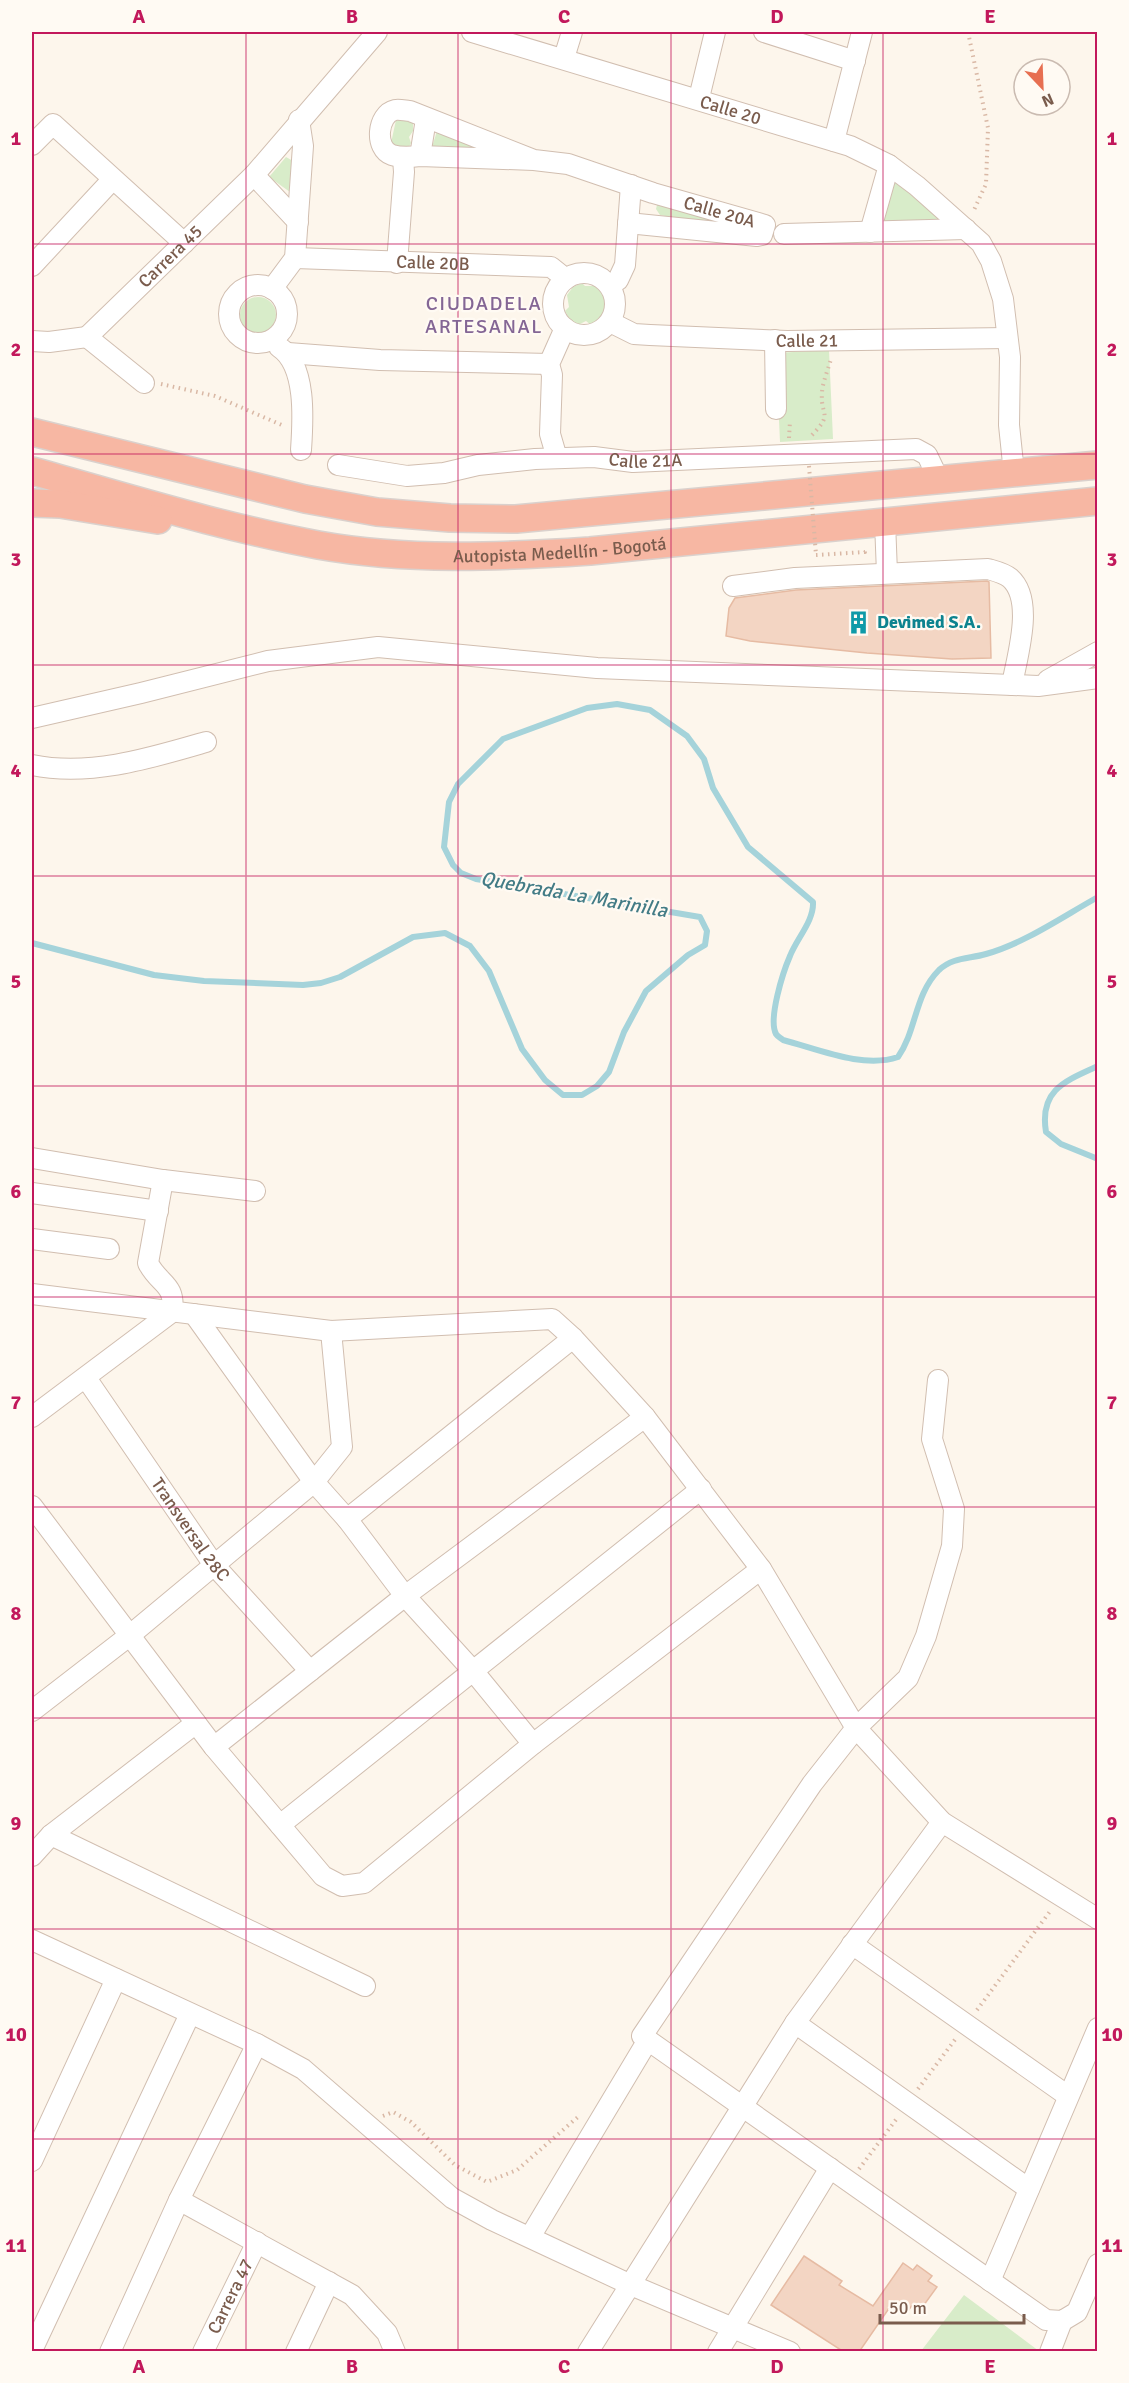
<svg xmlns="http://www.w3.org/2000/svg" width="1129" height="2383" font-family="Signika,sans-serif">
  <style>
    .green { fill: #d8ecc9 }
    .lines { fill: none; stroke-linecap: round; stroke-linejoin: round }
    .stream { stroke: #a5d3da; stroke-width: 6 }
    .building { fill: #f3d5c3; stroke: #e6bba3; stroke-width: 1.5 }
    .minor-casing { stroke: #d1beb0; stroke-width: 22 }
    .highway-casing { stroke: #dad1cd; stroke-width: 30 }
    .path { stroke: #d9b8a5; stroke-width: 4; stroke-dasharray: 1.5 4.5; stroke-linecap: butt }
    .minor { stroke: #fff; stroke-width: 20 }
    .highway { stroke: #f7b7a3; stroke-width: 27 }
    .path-bridge { stroke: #d9b8a5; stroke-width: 4; stroke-dasharray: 1.5 4.5; stroke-linecap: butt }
    .grid { fill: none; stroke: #c2185b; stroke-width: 1.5; stroke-opacity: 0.55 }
    .labels { text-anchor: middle; stroke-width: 4.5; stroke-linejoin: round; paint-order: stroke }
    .street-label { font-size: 18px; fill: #7a5c4d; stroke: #fffaf3 }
    .culture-label { font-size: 18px; font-weight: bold; fill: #0d838f; stroke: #fffaf3; text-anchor: start }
    .neighbourhood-label { font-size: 20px; letter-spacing: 1.5px; fill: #846695; stroke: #fffaf3 }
    .water-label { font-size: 20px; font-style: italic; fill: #437c86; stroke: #fffaf3 }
    .neatline { fill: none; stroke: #c2185b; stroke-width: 2 }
    .grid-label { font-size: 20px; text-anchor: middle; font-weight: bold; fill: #c2185b }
  </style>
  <rect width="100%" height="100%" fill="#fdf6ec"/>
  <path class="green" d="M398,117L413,121V131L409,137L411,143L408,149L396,150L391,143L396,120Z
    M437,131L489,149L432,147Z
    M286,157L293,161L292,190L290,192L269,177Z
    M891,177L952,224L877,227Z
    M658,201L750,231L660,215L656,209Z
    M582,283L585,286H599L609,300L604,313L605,317L592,326L586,321L578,325L570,320L565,311L569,307L567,295L573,287Z
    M240 315a18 18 0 1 1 36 0a18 18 0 1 1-36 0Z
    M829,350L833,439L780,442L776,353Z
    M964,2295L1039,2351H921Z"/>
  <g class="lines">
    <path class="stream" d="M32,943L154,975L204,981L303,985L321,983L340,977L413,937L445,933L470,946L489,971L522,1049L545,1080L563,1095H582L597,1086L609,1072L624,1032L646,991L688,955L705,945L707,931L700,917L476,879L461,873L453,865L444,847L449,802L458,784L503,739L587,708L617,704L650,710L687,736L704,759L713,788L748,847L813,902C814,921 797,938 790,956C783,972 768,1019 776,1034C778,1037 781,1038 783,1040C818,1049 863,1069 898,1057C917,1030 914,995 939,970C953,957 969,959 986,954C1025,943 1062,917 1098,897
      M1098,1066C1065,1081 1039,1090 1046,1132L1061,1144L1098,1159"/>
  </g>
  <path class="building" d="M987,581L989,582L991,658L952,659L867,653L750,641L726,636L729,608L735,598L796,590Z
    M804,2256L842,2281L839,2285L873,2306L903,2263L913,2270L917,2265L932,2276L928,2281L937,2287L921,2309L913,2304L908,2311L894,2301L859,2352H844L771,2305Z"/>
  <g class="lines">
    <defs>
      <g id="minor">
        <path id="s1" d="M472,32L850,146L889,165L917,186L981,243L991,261L1003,299L1010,357L1009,425L1014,473"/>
        <path d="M764,32L855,61"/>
        <path d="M564,58L572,32"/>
        <path d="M699,98L715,32"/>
        <path d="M834,141L862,32"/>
        <path d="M32,145L53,124L184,243"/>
        <path d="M420,156L426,119"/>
        <path id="s2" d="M534,160L410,111C406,111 400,109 395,110C377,114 374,149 392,155C401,158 411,157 420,156L534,160L568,164L653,193L765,225L762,235L757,236L628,223"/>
        <path d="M254,175L298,222"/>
        <path d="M870,232L889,165"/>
        <path d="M784,234L966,229"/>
        <path id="s3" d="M295,258L551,267L566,279"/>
        <path d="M397,263L404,172L403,158"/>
        <path d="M32,266L112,180"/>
        <circle cx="584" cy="304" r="31"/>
        <path d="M609,285L618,280L625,265L631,185"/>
        <circle cx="258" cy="314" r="29"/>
        <path d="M272,289L295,258L303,146L299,120"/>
        <path id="s4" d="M610,322L634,334L650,335L787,341L1007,338"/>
        <path id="s5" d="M87,337L254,175L377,32"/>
        <path d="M87,337L144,383"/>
        <path d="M775,340L776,409"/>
        <path d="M32,341L49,342L87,337"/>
        <path d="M279,347C307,365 303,421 301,450"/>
        <path d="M288,353L380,360L549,364"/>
        <path d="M557,458L550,434L552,375L549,364L565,328"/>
        <path id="s6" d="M338,465L407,476L444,473L478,465L535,459L594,457L633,462L916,449L927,455L939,480"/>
        <path d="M885,522L887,573"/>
        <path d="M733,586L795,578L988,569C995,571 1004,573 1010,578C1035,600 1017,656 1012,685"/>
        <path d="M1048,680L1098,652"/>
        <path d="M32,718L141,693L268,661L378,647L597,668L1038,686L1098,678"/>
        <path d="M32,765C90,777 151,758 206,742"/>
        <path d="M32,1158L163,1180L255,1191"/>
        <path d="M32,1193L158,1211"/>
        <path d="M32,1239L109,1249"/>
        <path d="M32,1294L331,1331L552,1319L573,1338L645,1417L761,1569L856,1728L908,1678L926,1636L952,1546L954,1509L932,1439L938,1380"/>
        <path d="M194,1314L314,1482L347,1519L405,1596L474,1672L533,1744"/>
        <path id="s7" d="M86,1378L214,1565L310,1671"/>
        <path d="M32,1417L172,1312C176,1283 159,1285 148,1263L163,1180"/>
        <path d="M32,1506L214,1747L323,1876L342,1886L364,1883L533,1744L761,1569"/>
        <path d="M347,1519L573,1338"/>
        <path d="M32,1711L129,1636L314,1482L342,1447L331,1331"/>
        <path d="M214,1747L405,1596L645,1417"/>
        <path d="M280,1825L701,1489"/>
        <path d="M51,1835L365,1986"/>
        <path d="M32,1856L51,1835L196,1723"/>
        <path d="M1098,1919L942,1822L856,1728L812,1784L642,2036L1046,2320L1062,2321L1077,2312L1098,2264"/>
        <path d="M32,1940L257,2044L303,2069L452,2198L492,2220L631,2285L790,2352"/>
        <path d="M852,1944L1068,2096"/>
        <path d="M795,2023L1029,2189"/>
        <path d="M32,2161L116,1979"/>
        <path d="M179,2200L352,2295L387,2333L395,2352"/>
        <path d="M530,2237L648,2040"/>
        <path d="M990,2281L1098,2028"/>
        <path d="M34,2346L190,2014"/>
        <path d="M110,2352L179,2200L257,2044"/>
        <path id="s8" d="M203,2352L257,2242"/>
        <path d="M296,2352L329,2282"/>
        <path d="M588,2352L795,2023L942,1822"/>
        <path d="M718,2352L830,2168"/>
        <path d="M1050,2352L1062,2321"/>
      </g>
      <g id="highway">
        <path d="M32,432L305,499L377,512L450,518L516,519L580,513L1098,465"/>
        <path id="s9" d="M32,471C126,497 221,527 318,545C407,561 499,557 590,551L1098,501"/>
        <path d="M32,503L60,504L158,520"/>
      </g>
    </defs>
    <use href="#minor" class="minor-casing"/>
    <use href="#highway" class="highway-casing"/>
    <path class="path" d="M968,32L988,128L986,184L973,212
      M161,384L215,396L284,426
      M812,435C834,412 820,417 822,392C823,381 828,370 831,359
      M789,438L790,421
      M816,555L865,552V549
      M977,2010L1051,1910
      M918,2089L957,2037
      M383,2116L393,2112L411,2122L455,2165L487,2182L517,2170L579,2116
      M859,2169L898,2117"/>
    <use href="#minor" class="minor"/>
    <use href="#highway" class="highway"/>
    <path class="path-bridge" d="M809,466L816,555"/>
  </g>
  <path class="grid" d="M246,32V2352M458,32V2352M671,32V2352M883,32V2352M32,244H1098M32,454H1098M32,665H1098M32,876H1098M32,1086H1098M32,1297H1098M32,1507H1098M32,1718H1098M32,1929H1098M32,2139H1098"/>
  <defs>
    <symbol id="building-bare" viewBox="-9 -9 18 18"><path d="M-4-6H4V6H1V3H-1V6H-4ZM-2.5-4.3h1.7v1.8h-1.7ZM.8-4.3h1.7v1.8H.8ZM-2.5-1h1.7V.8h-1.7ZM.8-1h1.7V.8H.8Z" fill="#0f9aa8" stroke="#fffaf3" stroke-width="2.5" paint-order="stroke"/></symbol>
  </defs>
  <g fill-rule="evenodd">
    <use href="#building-bare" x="842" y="606" width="33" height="33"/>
  </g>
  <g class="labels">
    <g class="street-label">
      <text dy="6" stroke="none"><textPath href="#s1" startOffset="270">Calle 20</textPath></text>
      <text dy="6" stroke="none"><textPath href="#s2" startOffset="540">Calle 20A</textPath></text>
      <text dy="6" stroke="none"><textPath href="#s5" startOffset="116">Carrera 45</textPath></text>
      <text dy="6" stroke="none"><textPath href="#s3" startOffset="138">Calle 20B</textPath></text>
      <text dy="6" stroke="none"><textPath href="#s4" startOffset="200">Calle 21</textPath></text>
      <text dy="6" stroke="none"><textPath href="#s6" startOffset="310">Calle 21A</textPath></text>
      <text dy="6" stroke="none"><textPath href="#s9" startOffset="538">Autopista Medellín - Bogotá</textPath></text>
      <text dy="6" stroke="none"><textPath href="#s7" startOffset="184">Transversal 28C</textPath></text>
      <text dy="6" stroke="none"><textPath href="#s8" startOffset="62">Carrera 47</textPath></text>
    </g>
    <g class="culture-label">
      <text x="877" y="628">Devimed S.A.</text>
    </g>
    <g class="neighbourhood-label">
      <text x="484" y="310">CIUDADELA<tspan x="484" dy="23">ARTESANAL</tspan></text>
    </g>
    <g class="water-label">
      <text transform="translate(574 894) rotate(10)" y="7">Quebrada La Marinilla</text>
    </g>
  </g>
  <rect width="1129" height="2383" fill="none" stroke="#fffaf3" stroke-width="66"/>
  <g transform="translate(1042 87) rotate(157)"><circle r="28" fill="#fffaf3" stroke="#cabbb1" stroke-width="1.5"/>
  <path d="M0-4.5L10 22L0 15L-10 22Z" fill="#e76f51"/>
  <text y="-9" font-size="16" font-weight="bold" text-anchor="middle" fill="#7a5c4d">N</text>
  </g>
  <path d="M880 2314v9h144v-9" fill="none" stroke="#7a5c4d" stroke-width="3"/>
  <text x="889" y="2314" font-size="18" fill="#7a5c4d" stroke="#fffaf3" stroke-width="4.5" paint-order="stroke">50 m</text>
  <rect x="33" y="33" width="1063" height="2317" class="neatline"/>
  <g class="grid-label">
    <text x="139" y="23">A</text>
    <text x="352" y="23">B</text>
    <text x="564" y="23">C</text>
    <text x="777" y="23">D</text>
    <text x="990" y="23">E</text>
    <text x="16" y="145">1</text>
    <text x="1112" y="145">1</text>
    <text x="16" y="356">2</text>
    <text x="1112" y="356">2</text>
    <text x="16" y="566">3</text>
    <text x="1112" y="566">3</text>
    <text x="16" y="777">4</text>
    <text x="1112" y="777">4</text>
    <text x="16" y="988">5</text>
    <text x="1112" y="988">5</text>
    <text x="16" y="1198">6</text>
    <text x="1112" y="1198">6</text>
    <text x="16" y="1409">7</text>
    <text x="1112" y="1409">7</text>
    <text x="16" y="1620">8</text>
    <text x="1112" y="1620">8</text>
    <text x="16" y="1830">9</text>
    <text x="1112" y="1830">9</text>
    <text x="16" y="2041">10</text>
    <text x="1112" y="2041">10</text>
    <text x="16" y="2252">11</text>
    <text x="1112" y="2252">11</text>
    <text x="139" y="2373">A</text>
    <text x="352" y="2373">B</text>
    <text x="564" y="2373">C</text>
    <text x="777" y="2373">D</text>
    <text x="990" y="2373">E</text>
  </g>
</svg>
